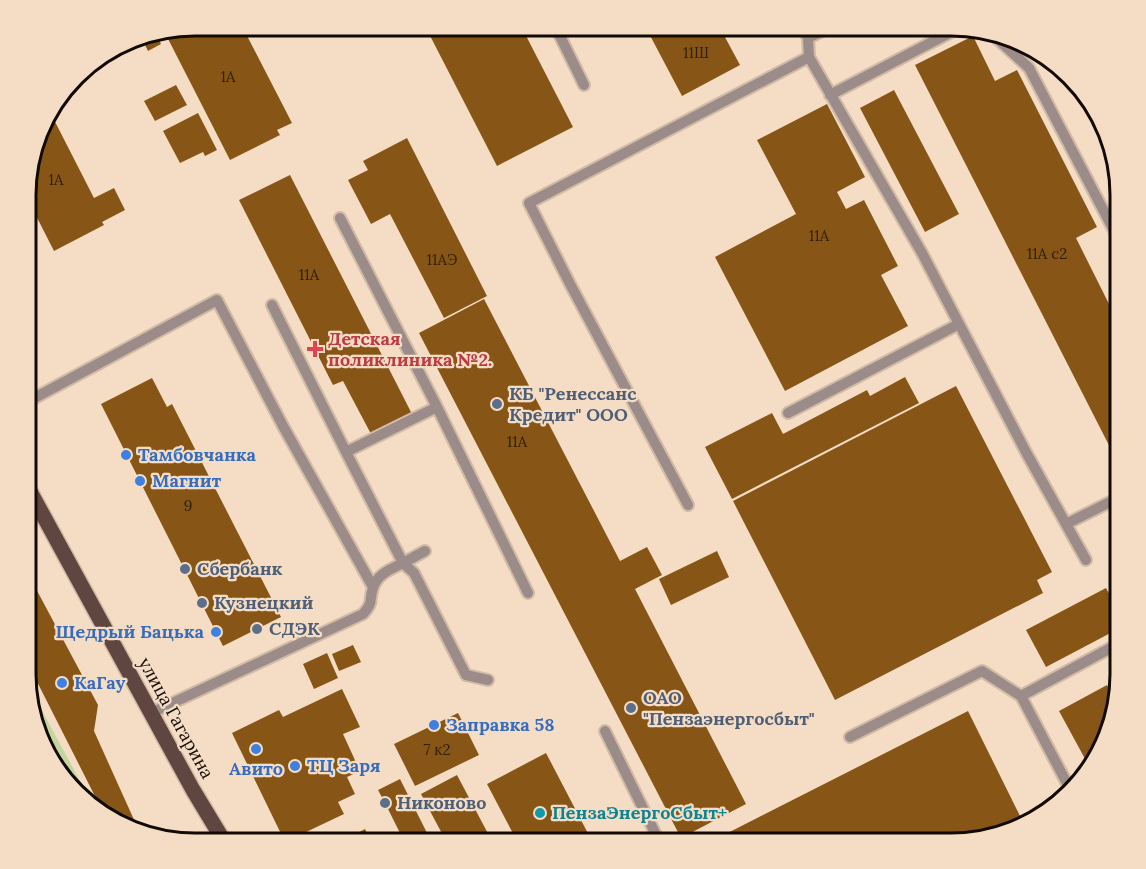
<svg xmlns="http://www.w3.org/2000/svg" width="1146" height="869" font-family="Lora,serif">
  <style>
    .green { fill: #c4d6a0 }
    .building { fill: #875616 }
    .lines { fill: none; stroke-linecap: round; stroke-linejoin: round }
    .service-casing { stroke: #d1bba6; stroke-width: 14 }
    .primary-casing { stroke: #d1bba6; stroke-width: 18 }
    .service { stroke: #9b8c89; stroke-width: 10 }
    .primary { stroke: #5f4641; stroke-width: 15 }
    .health-dot { fill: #e0444e; stroke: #f5ddc5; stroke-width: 2 }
    .service-dot { fill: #5c6f8a; stroke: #f5ddc5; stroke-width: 2 }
    .shop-dot { fill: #3f7fe0; stroke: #f5ddc5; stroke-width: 2 }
    .culture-dot { fill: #0f9aa8; stroke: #f5ddc5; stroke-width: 2 }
    .labels { text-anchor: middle; stroke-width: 4.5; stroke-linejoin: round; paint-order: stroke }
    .number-label { font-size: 15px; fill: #2f1e08 }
    .health-label { font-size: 18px; font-weight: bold; fill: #be3a42; stroke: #f5ddc5; text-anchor: start }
    .service-label { font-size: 18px; font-weight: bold; fill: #4e5e75; stroke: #f5ddc5; text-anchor: start }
    .shop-label { font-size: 18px; font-weight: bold; fill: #366cbe; stroke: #f5ddc5; text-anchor: start }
    .street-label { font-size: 18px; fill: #120b04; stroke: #f5ddc5 }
    .culture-label { font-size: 18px; font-weight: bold; fill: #0d838f; stroke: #f5ddc5; text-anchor: start }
    .rim { fill: none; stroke: #120b04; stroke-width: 3 }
  </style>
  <rect width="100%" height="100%" fill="#f5ddc5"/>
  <path class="green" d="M26,681L86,792L83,801L43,749Z"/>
  <path class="building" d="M195,25L242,26L292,123L277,130L280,135L230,160L164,31Z
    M425,26H521L573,127L497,166Z
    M645,26H719L740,65L682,96Z
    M155,32L161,44L148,51L140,35Z
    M973,36L995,81L1017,70L1097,227L1076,238L1120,326V456L1116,459L915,65Z
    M176,85L187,105L155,121L144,101Z
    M894,90L959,214L925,232L860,108Z
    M827,104L865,177L837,192L846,209L864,200L898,266L881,275L908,326L785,391L715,257L796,214L757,140Z
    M49,110L94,198L114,188L125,210L102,222L104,225L54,251L27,198V173Z
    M198,113L217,150L205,156L203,152L180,163L163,131Z
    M407,138L487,296L444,318L390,214L371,224L348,180L368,170L363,161Z
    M290,175L412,414L371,434L343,381L333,385L239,200Z
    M484,299L620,561L647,547L662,575L635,589L746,804L681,838L419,333Z
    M905,377L919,403L732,499L705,447L772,413L783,434L867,390L870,396Z
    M152,378L167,407L172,404L281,617L223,646L101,404Z
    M956,386L1052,572L1037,580L1043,593L835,700L733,501Z
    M717,551L729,577L671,605L659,579Z
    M26,570L98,705L94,731L140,833L131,831L104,814L26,660Z
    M1106,588L1120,614V628L1046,667L1026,630Z
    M353,645L361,662L339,671L332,654Z
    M327,653L338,678L314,689L303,664Z
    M1107,685L1116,702L1108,738L1090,768L1059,711Z
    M342,689L360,727L343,734L360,771L347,777L355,794L338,802L344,814L285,842L232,733L279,710L283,717Z
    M968,711L1025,826L951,844L708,843Z
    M458,713L479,755L415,786L394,744Z
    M546,753L593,843H518L487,784Z
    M457,775L493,843H447L421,794Z
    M400,779L432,843H405L385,803L378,790Z
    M365,829L372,843H343L342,841Z"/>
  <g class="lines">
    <defs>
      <path id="service" d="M555,26L584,85
        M801,26L808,38L833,26
        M990,32L1029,68L1120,242
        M809,57L922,253L1027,454L1086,560
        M830,95L963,26
        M340,218L437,407L346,452L403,563L425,551
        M272,305L346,452
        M27,402L217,300L283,426L373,587
        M437,407L528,593
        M788,413L959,324
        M688,505L569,282L529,203L809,57L808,38
        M1066,524L1120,497
        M151,713L363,614C375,600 368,602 373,588C377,574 391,569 403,563L414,573L466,675L488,680
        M605,731L660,843
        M850,737L982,671L1021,696
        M1071,791L1021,696L1120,643"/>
      <path id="primary" d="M26,484L193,790L225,843"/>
    </defs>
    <use href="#service" class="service-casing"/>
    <use href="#primary" class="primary-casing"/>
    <use href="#service" class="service"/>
    <use href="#primary" class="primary"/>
  </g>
  <path class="health-dot" d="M312 340h6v6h6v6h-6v6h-6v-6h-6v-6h6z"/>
  <g class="service-dot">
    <circle cx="497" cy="404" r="6"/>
    <circle cx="185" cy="569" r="6"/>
    <circle cx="202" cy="603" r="6"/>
    <circle cx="257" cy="629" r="6"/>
    <circle cx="631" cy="708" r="6"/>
    <circle cx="385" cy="803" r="6"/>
  </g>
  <g class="shop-dot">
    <circle cx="126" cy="455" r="6"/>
    <circle cx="140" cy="481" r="6"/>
    <circle cx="216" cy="632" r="6"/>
    <circle cx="62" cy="683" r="6"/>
    <circle cx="434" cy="725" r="6"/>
    <circle cx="256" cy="749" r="6"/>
    <circle cx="295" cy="766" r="6"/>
  </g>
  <circle class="culture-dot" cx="540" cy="813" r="6"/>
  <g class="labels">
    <g class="number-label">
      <text x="696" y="58">11Ш</text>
      <text x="228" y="82">1А</text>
      <text x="56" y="185">1А</text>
      <text x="819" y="241">11А</text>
      <text x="1047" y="259">11А с2</text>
      <text x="442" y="265">11АЭ</text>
      <text x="309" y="280">11А</text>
      <text x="517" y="447">11А</text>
      <text x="188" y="511">9</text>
      <text x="437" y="755">7 к2</text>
    </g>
    <g class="health-label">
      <text x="328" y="345">Детская<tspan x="328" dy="21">поликлиника №2.</tspan></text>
    </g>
    <g class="service-label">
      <text x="509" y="400">КБ "Ренессанс<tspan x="509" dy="21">Кредит" ООО</tspan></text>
      <text x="197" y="575">Сбербанк</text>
      <text x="214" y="609">Кузнецкий</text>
      <text x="269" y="635">СДЭК</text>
      <text x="643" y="704">ОАО<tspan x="643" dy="21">"Пензаэнергосбыт"</tspan></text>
      <text x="397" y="809">Никоново</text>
    </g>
    <g class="shop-label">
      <text x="138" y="461">Тамбовчанка</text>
      <text x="152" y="487">Магнит</text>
      <text x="204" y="638" text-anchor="end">Щедрый Бацька</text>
      <text x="74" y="689">КаГау</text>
      <text x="446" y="731">Заправка 58</text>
      <text x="307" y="772">ТЦ Заря</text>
      <text x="256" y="775" text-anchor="middle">Авито</text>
    </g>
    <g class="street-label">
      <text transform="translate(176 718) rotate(61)" y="6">улица Гагарина</text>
    </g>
    <g class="culture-label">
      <text x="552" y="819">ПензаЭнергоСбыт+</text>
    </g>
  </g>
  <path d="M0 0H1146V869H0ZM195 36H951A159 159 0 0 1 1110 195V674A159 159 0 0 1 951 833H195A159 159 0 0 1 36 674V195A159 159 0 0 1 195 36Z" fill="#f5ddc5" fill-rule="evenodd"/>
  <path class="rim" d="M195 36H951A159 159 0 0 1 1110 195V674A159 159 0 0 1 951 833H195A159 159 0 0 1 36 674V195A159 159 0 0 1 195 36Z"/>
</svg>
